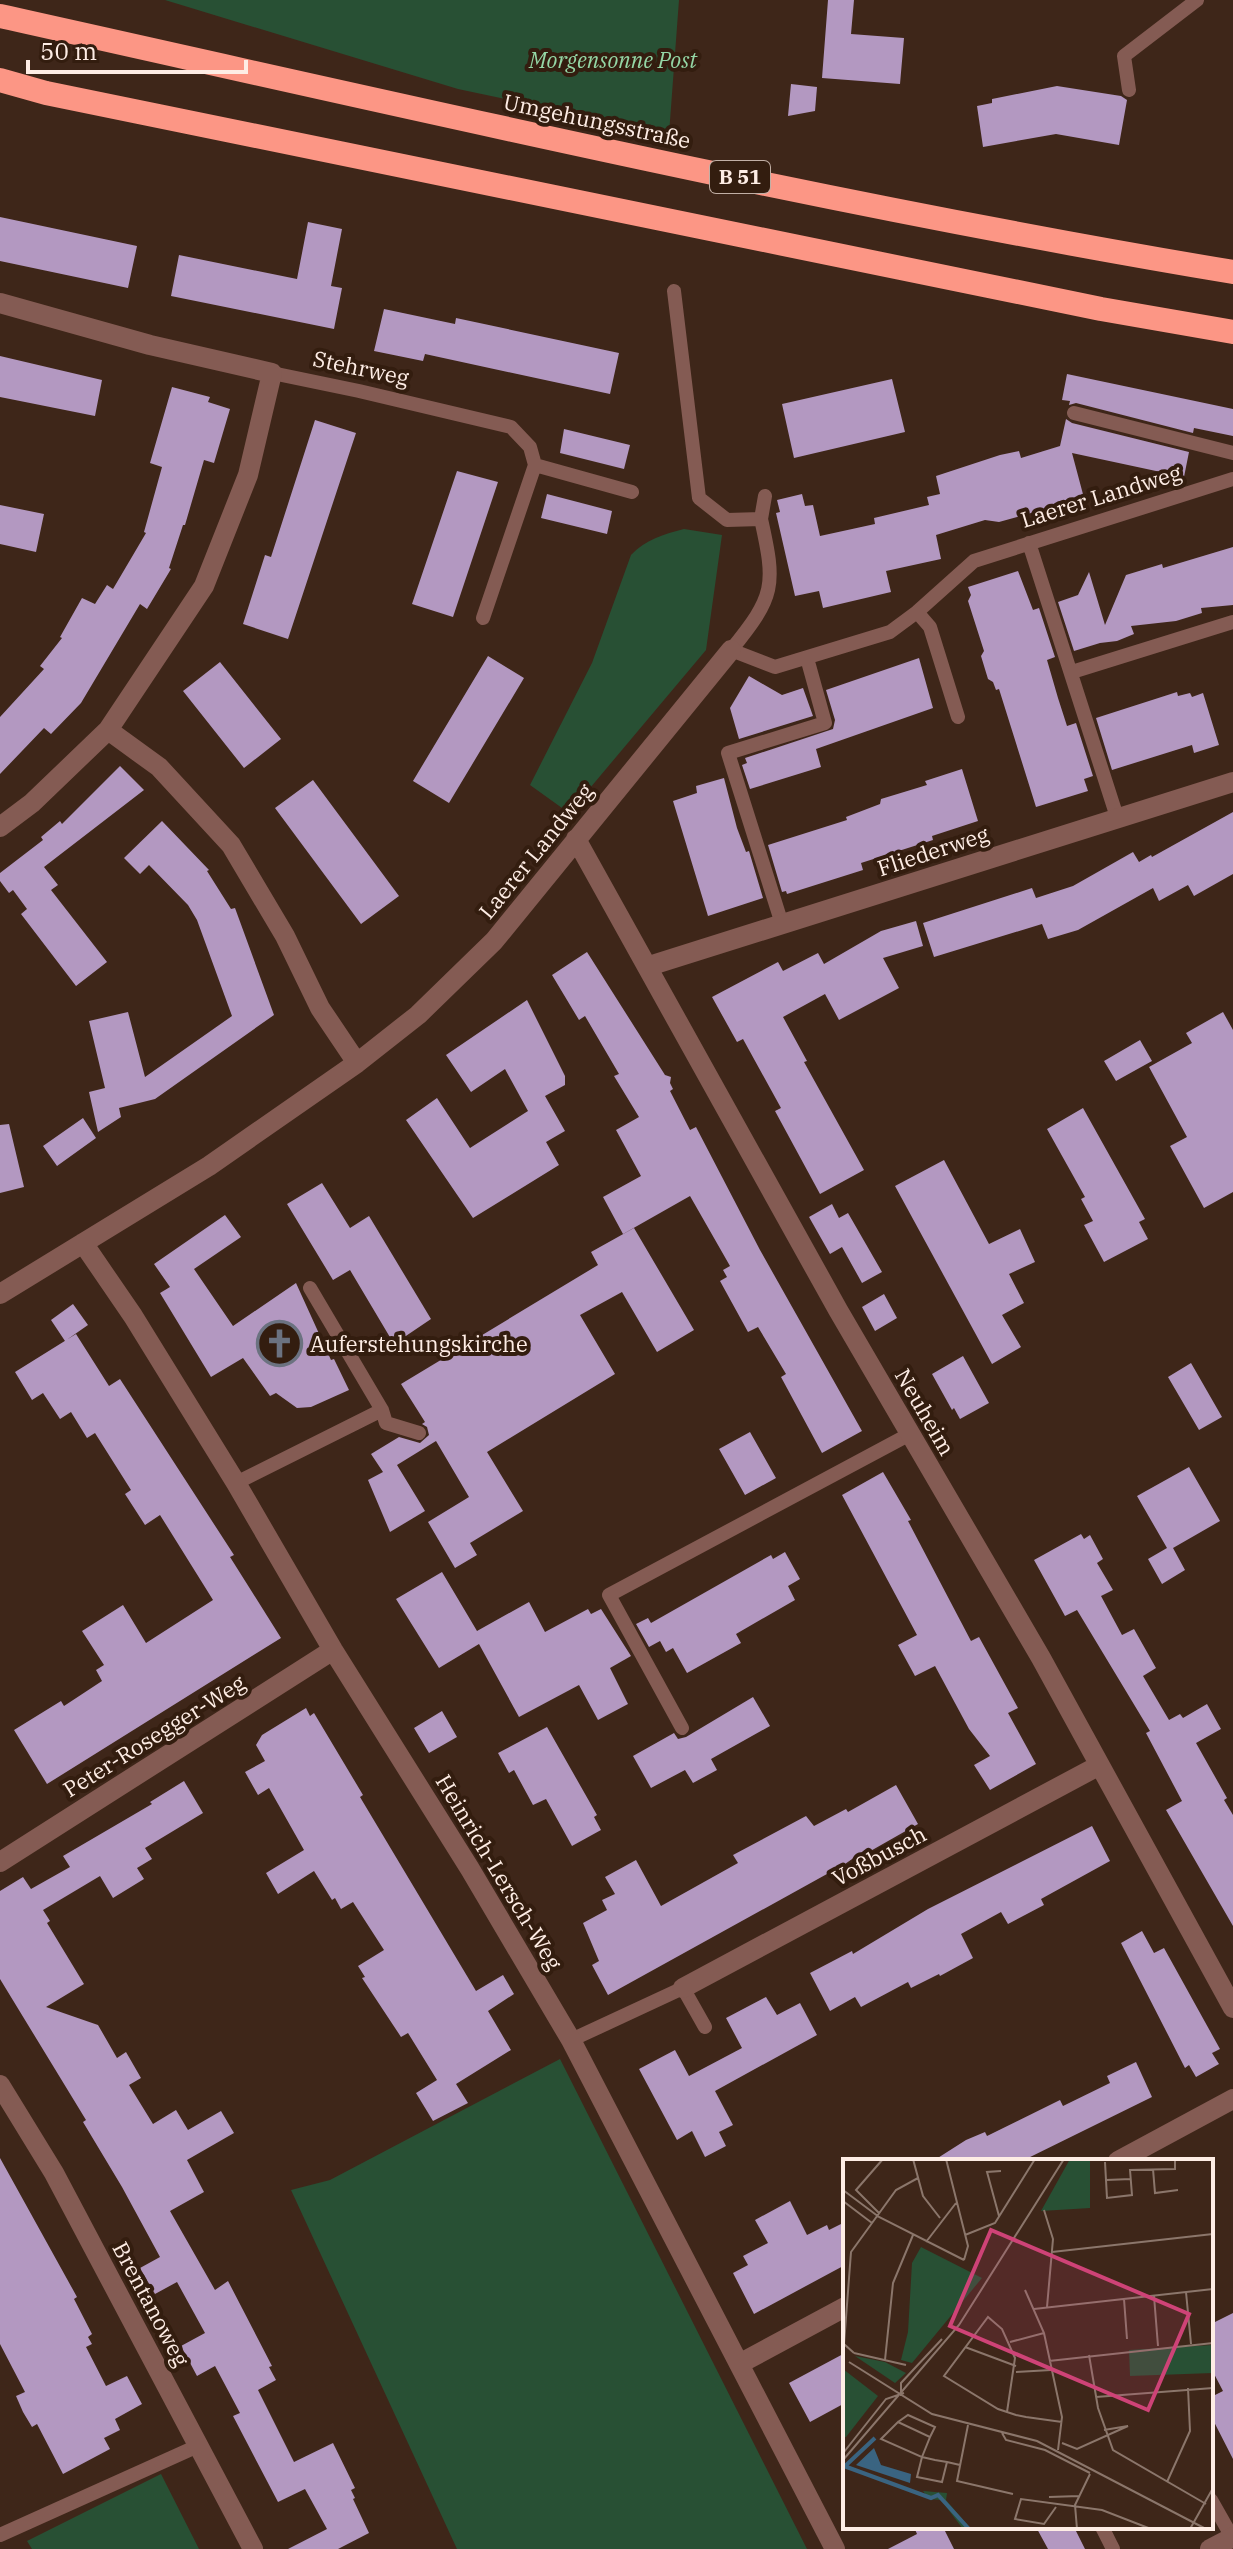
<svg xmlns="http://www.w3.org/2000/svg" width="1233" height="2549" font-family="'IBM Plex Serif',serif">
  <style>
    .green { fill: #285034 }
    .building { fill: #b398c1 }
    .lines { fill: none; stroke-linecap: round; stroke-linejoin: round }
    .lane { stroke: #845b53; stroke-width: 14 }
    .street { stroke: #845b53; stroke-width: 20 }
    .highway { stroke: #fc9685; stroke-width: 24 }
    .labels { text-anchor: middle; stroke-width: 8; stroke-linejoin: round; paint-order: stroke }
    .shield { fill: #331d0f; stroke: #c1afa5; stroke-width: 2 }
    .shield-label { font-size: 20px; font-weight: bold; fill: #feede5 }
    .park-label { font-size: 22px; font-style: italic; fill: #94d6a5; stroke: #331d0f }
    .street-label { font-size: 22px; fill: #feede5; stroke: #331d0f }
    .poi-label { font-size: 22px; fill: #feede5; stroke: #331d0f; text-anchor: start }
    .inset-river { fill: none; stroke: #3a6481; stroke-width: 4 }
    .inset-road { fill: none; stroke: #8b766b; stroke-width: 2 }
    .view { fill: #ce4377; fill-opacity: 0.15; stroke: #ce4377; stroke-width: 4 }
    .inset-edge { fill: none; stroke: #feede5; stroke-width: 4 }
  </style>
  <rect width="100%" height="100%" fill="#3e2619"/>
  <path class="green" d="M165,0H679L669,134L458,89Z
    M684,529L722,535L706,650L569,813L530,785L592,663L631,555C645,540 664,534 684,529Z
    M560,2059L807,2549H457L291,2190L330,2180Z
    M161,2474L199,2549H32L27,2541Z"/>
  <path class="building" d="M828,0H854L851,34L904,38L900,84L822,78Z
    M791,84L817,87L815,111L788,116Z
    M1057,86L1121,96L1127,100L1119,145L1056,134L983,147L977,106L992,103V99Z
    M0,217L137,246L128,288L0,261Z
    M308,222L342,229L331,286L342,288L334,329L171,296L179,255L297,279Z
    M384,309L455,324L456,318L619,353L610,394L425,354L423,361L374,351Z
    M0,356L102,380L95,416L0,397Z
    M1067,374L1233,409V436L1194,428L1193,433L1076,403L1069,405L1070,401L1062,400Z
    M892,379L905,432L794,458L782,404Z
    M172,387L210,397L208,402L230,409L214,463L204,460L185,525H183L169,568L171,569L147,609L140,604L81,703L51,734L44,728L0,774V717L44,669L40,666L62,638L60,637L82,598L95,604L107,585L113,589L146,533L144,532L162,467L150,463Z
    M1066,419L1072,423L1189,452L1184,477L1072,453L1084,498L999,522L985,520L936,535L941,559L886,571L891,592L823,608L819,591L795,596L776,513L780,512L777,500L802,494L805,506L813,505L820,536L875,524L874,518L929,505L927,497L940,494L936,476L1000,455L1019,451L1021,458L1060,446Z
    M315,420L356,433L288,639L243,624L265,555L271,557Z
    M564,429L630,445L624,469L560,453Z
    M457,471L498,482L453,617L412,604Z
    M547,494L612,511L607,534L541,518Z
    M0,505L44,514L36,552L0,544Z
    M1233,547V605L1201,608L1202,613L1176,621L1131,626L1134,634L1117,641L1100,643L1074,651L1058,602L1078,595L1089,572L1105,625L1126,575L1162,564L1163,568Z
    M1018,571L1033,610L1039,608L1055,657L1047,660L1058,698L1067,726L1076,723L1093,776L1084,779L1088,791L1036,807L999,689L996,690L993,682L988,679L981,656L984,651L968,601L971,595L968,587Z
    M488,656L524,678L449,803L413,781Z
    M919,658L933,708L816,749L821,767L750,789L742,765L747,763L745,758L833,729L835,720L826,690Z
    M220,662L281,739L244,768L183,691Z
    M749,676L782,695L803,688L813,716L739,739L730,708Z
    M1177,692L1178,696L1190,693L1192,697L1203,693L1219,745L1194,753L1192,745L1112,770L1096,718Z
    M120,766L144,790L44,867L58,885L51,890L107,962L76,986L21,914L27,909L13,890L9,893L0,881V873L43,840L41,837L60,821L62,824Z
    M962,769L978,821L932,836L933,840L861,863L863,870L787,894L786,891L782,892L768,845L847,820L846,817L880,804L881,799L927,785L925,781Z
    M724,778L737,828L746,852L749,851L763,898L708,916L673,801L697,793L696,786Z
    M313,780L399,896L361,924L275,808Z
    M1233,812V874L1194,896L1188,885L1159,901L1153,888L1078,930L1048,939L1042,924L934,957L923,923L1032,888L1036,898L1073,886L1133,852L1139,862L1151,855L1152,857Z
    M162,821L209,870L207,871L231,909L235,908L274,1015L155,1099L119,1108L121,1117L98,1132L89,1092L105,1088L89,1021L128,1012L145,1077L232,1016L197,920L188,905L149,865L140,874L124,858Z
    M916,921L923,946L883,958L899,988L839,1020L825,994L783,1017L807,1061L804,1062L864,1170L820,1194L775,1111L781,1108L743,1039L737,1042L712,997L778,962L783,971L818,953L824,964L881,931Z
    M587,952L665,1075L671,1077L670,1083L673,1089L670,1091L690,1130L696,1127L760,1250L862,1431L822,1453L781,1377L786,1374L758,1327L748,1332L720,1281L727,1277L723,1270L730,1266L690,1196L623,1234L603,1197L641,1176L616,1130L639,1117L614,1076L619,1074L585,1016L579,1020L552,975Z
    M527,1000L565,1076V1085L545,1096L565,1131L546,1142L559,1165L473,1218L406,1120L437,1098L470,1148L528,1111L505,1069L471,1092L446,1055Z
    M1223,1012L1233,1030V1192L1204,1208L1170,1146L1187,1137L1149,1067L1192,1043L1186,1033Z
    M1140,1040L1152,1061L1116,1081L1104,1061Z
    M1083,1108L1145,1219L1139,1222L1148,1239L1104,1262L1084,1225L1093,1221L1081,1199L1085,1197L1047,1129Z
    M83,1118L96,1138L57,1166L43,1146Z
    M9,1124L24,1187L0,1193V1125Z
    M944,1160L989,1244L1020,1229L1035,1262L1009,1274L1024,1303L1002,1315L1021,1347L992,1364L895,1186Z
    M322,1183L350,1228L369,1216L431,1319L394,1344L350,1270L333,1280L287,1204Z
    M832,1204L839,1218L848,1213L882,1272L862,1283L842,1247L830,1254L809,1217Z
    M225,1215L241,1237L194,1269L233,1326L296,1283L331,1360L334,1359L349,1390L311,1407L297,1408L276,1393L270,1396L243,1358L211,1377L160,1293L170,1287L154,1264Z
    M634,1228L694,1330L657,1352L622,1292L580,1315L615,1374L487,1452L523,1511L470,1543L477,1555L455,1568L428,1522L469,1497L436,1441L397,1465L425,1511L390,1532L368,1480L383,1472L371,1454L399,1437L420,1443L429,1435L427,1427L422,1424L425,1422L401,1384L598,1265L591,1252Z
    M884,1294L897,1318L875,1331L862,1307Z
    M73,1304L88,1325L65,1341L51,1320Z
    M76,1334L109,1386L120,1379L234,1555L230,1557L281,1638L47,1784L14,1730L61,1701L64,1706L102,1681L96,1670L104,1665L82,1631L123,1605L146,1643L213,1600L160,1515L145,1525L125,1494L131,1490L95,1433L87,1438L71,1412L60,1419L43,1393L32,1400L15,1372Z
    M963,1356L989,1403L960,1419L954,1408L952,1410L932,1374Z
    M1191,1363L1222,1417L1199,1430L1168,1377Z
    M750,1432L776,1478L745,1495L719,1449Z
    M1189,1467L1220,1521L1173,1548L1185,1570L1162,1584L1148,1559L1167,1548L1137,1496Z
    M883,1472L911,1520L908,1521L971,1641L979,1637L1018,1708L1008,1713L1036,1764L990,1790L974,1765L990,1756L969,1729L935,1666L915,1676L898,1645L917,1635L842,1495Z
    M1081,1534L1084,1539L1090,1535L1103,1559L1097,1563L1113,1590L1101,1596L1122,1635L1134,1629L1156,1668L1143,1676L1169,1720L1180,1714L1183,1718L1207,1704L1221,1729L1196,1743L1227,1798L1224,1800L1233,1815V1926L1166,1810L1182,1801L1146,1733L1150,1731L1077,1610L1065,1616L1034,1560Z
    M785,1552L800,1579L788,1586L795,1600L736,1634L741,1643L687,1673L673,1648L666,1652L660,1641L649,1647L636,1624L648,1618L651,1623L771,1555L773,1559Z
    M442,1572L477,1631L529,1602L545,1632L588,1609L591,1614L601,1609L631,1656L610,1668L628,1704L598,1720L579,1685L519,1717L479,1644L439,1668L396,1599Z
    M753,1697L770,1726L711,1759L717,1770L693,1783L685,1770L651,1788L633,1756L674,1733L678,1739L686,1737Z
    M306,1708L310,1716L314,1713L363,1795L360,1797L476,1991L503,1975L514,1994L488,2011L511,2050L456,2084L468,2103L433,2121L416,2093L437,2080L408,2033L401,2037L362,1978L365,1977L358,1966L384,1950L353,1902L341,1909L335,1898L332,1900L314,1871L278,1894L266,1873L304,1850L269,1788L258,1795L245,1772L265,1761L256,1745L262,1735Z
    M442,1711L457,1737L429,1753L414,1728Z
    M547,1727L597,1815L594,1817L601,1830L572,1846L546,1799L533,1805L514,1770L509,1773L498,1753Z
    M184,1781L203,1813L145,1848L152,1859L137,1868L144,1879L113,1898L100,1876L43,1910L50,1921L47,1923L84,1984L46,2007L98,2025L117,2058L126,2052L141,2078L129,2085L153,2124L176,2110L188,2130L221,2111L234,2133L187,2160L204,2192L170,2211L215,2290L228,2281L272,2366L269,2367L276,2380L258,2390L294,2462L333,2443L355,2488L351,2490L355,2498L353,2499L369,2533L338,2549H288L327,2529L305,2489L278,2502L233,2416L240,2413L215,2366L197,2376L181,2346L205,2333L177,2282L155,2294L140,2268L160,2257L122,2187L83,2122L86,2120L0,1979V1891L23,1877L31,1889L70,1867L63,1856L152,1804L150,1802Z
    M896,1785L918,1824L867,1853L865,1850L845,1864L608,1995L592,1965L599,1961L583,1923L607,1910L602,1900L615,1894L605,1877L636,1860L661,1906L738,1863L733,1855L806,1816L814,1826L846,1809L848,1812Z
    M1092,1826L1110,1861L1041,1899L1044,1905L1008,1924L1001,1912L961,1934L973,1958L940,1976L939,1974L911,1988L908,1982L861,2007L855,1997L830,2011L810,1973L852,1951L853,1954L928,1909Z
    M1142,1931L1154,1953L1164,1948L1220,2049L1212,2053L1219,2064L1196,2077L1189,2065L1185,2068L1121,1943Z
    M766,1997L777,2015L800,2003L817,2035L715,2091L733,2125L719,2132L726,2146L705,2157L692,2131L677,2140L639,2069L675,2050L689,2076L742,2048L726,2018Z
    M1136,2062L1152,2097L1022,2161H933L966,2140L985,2132L987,2136L1060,2100L1063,2106L1110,2083L1107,2076Z
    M0,2158L77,2297L74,2299L92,2334L88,2337L92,2344L86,2347L106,2386L127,2376L142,2404L115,2419L120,2430L104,2438L110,2449L63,2474L37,2424L32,2427L23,2412L16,2396L25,2392L0,2344Z
    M790,2201L807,2235L827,2225L829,2230L845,2222V2265L754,2314L733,2273L748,2265L743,2256L768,2243L755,2220Z
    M1233,2313V2459L1211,2416V2397L1223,2391L1211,2368V2324Z
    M845,2353V2403L810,2422L789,2383Z
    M914,2527H943L954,2549H888L917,2534Z
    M1036,2527H1074L1085,2549H1048Z"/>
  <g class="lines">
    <path class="lane" d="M1129,90L1124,56L1197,0
      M674,291L699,498L727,520L761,519C776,586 775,596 731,650L775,667L890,632L917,612L974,561L1233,479
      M272,373L359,391L511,427L530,447L535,465L483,618
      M1074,413L1233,453
      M535,465L632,492
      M761,519L765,496
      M1029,543L1117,817
      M917,612L930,627L958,717
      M1072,672L1233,622
      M782,924L728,753L825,723L807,658
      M310,1288L382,1410L386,1423L419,1433
      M236,1483L382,1410
      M682,1728L609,1595L910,1434
      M571,2040L683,1988L705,2027
      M1211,2500L1232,2537
      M1102,2527L1113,2549
      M0,2535L200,2445"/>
    <path class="street" d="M0,303L150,345L272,373L248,475L204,586L108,730L32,803L0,827
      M108,730L159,767L231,845L285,936L320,1008L357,1063
      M576,839L838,1310L1041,1658L1233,2008
      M649,966L1233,782
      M83,1243L133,1316L236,1483L333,1650L470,1869L571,2040L835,2549
      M0,1294L209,1166L357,1063L418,1015L494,941L731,650
      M0,1862L333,1650
      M683,1988L1098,1766
      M0,2085L54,2173L253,2549
      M1118,2161L1233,2099
      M739,2364L845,2307
      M1210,2549L1233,2537"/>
    <path class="highway" d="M0,16C410,107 819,203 1233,272
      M0,80L46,93L1101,309L1233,332"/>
  </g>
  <defs>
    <symbol id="church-ring" viewBox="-11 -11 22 22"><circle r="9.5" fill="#331d0f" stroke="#6b7280" stroke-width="1.5"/><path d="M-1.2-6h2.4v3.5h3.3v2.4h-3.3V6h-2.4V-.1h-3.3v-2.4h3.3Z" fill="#6b7280"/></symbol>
  </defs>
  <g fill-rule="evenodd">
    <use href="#church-ring" x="254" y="1318" width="51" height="51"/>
  </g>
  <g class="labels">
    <rect class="shield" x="710" y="161" width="60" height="32" rx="6"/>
    <g class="shield-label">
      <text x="740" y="184">B 51</text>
    </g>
    <g class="park-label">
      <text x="613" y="68">Morgensonne Post</text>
    </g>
    <g class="street-label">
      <text transform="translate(597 121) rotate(12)" y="8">Umgehungsstraße</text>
      <text transform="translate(361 368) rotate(12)" y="8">Stehrweg</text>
      <text transform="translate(1101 496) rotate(-17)" y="8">Laerer Landweg</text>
      <text transform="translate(536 851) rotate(-51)" y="8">Laerer Landweg</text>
      <text transform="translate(933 851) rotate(-18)" y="8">Fliederweg</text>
      <text transform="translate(925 1412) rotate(60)" y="8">Neuheim</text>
      <text transform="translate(154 1736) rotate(-32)" y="8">Peter-Rosegger-Weg</text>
      <text transform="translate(879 1856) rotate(-28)" y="8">Voßbusch</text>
      <text transform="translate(499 1872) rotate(59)" y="8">Heinrich-Lersch-Weg</text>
      <text transform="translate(151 2304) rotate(62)" y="8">Brentanoweg</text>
    </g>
    <g class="poi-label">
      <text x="310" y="1352">Auferstehungskirche</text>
    </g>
  </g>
  <g transform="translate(843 2159)">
    <rect width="370" height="370" fill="#3e2619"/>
    <path d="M227,0H247V49L198,52ZM78,88L139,119L69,204L58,201L65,173L69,104ZM370,186V214L287,217L286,191ZM12,197L42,203L63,214L52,224ZM0,210L35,237L3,278H0ZM80,332L104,334L103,341L128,370H120L98,341L86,340Z" fill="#285034"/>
    <path d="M31,289L38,306L68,315L67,324L13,306Z" fill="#3a6481"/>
    <path class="inset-river" d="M1,307L88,339L95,336L126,370M0,309L32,279"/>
    <path class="inset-road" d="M70,0L80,37L97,59M103,0L125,87L121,101M262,3L264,39L289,36L287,11L332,10V0M310,10L312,34L335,31M263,21L288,20M0,31L36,58L121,101M0,42L29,64M201,51L210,80L204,148M36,54L13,31L40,0M156,57L144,13L158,12M122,76L152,64L192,0M83,83L113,44M209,93L370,75M182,131L201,174L219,258L215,291M343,133L348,185M311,137L315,187M281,140L284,180M191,150L370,130M167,183L201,174M122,188L173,207M11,194L1,185L8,93L53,31L75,19M11,194L63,206M246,196L255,249L270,291L363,345M42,201L50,124L70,76M206,202L370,184M6,203L89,255L194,282L363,370M173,213L208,211M58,237V224L99,180M253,238L370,229M164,253L172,199L159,170L145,158L101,217L155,250L173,256L183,258L219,263M55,263L65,256L92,268L87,278M125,266L114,322L170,335M159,274L163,281L202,291L247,314M219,284L234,290L285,267L261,271M1,293L43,240L61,234M0,301L116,166L221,0M104,303L99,323L74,318L79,298L38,280L55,263L87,278L79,298L92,301L104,303L117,306M324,323L347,272L345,229M206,338L236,337M213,348L201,365L172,360L178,340L259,351L308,370M234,370L232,346L247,315M347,370L370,329"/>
    <path class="view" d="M148,71L346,155L305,251L107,167Z"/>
    <rect width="370" height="370" class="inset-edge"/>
  </g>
  <path d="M28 60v12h218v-12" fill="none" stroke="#feede5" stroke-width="4"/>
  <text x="40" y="60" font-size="24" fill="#feede5" stroke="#331d0f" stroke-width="6" paint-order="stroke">50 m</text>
</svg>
